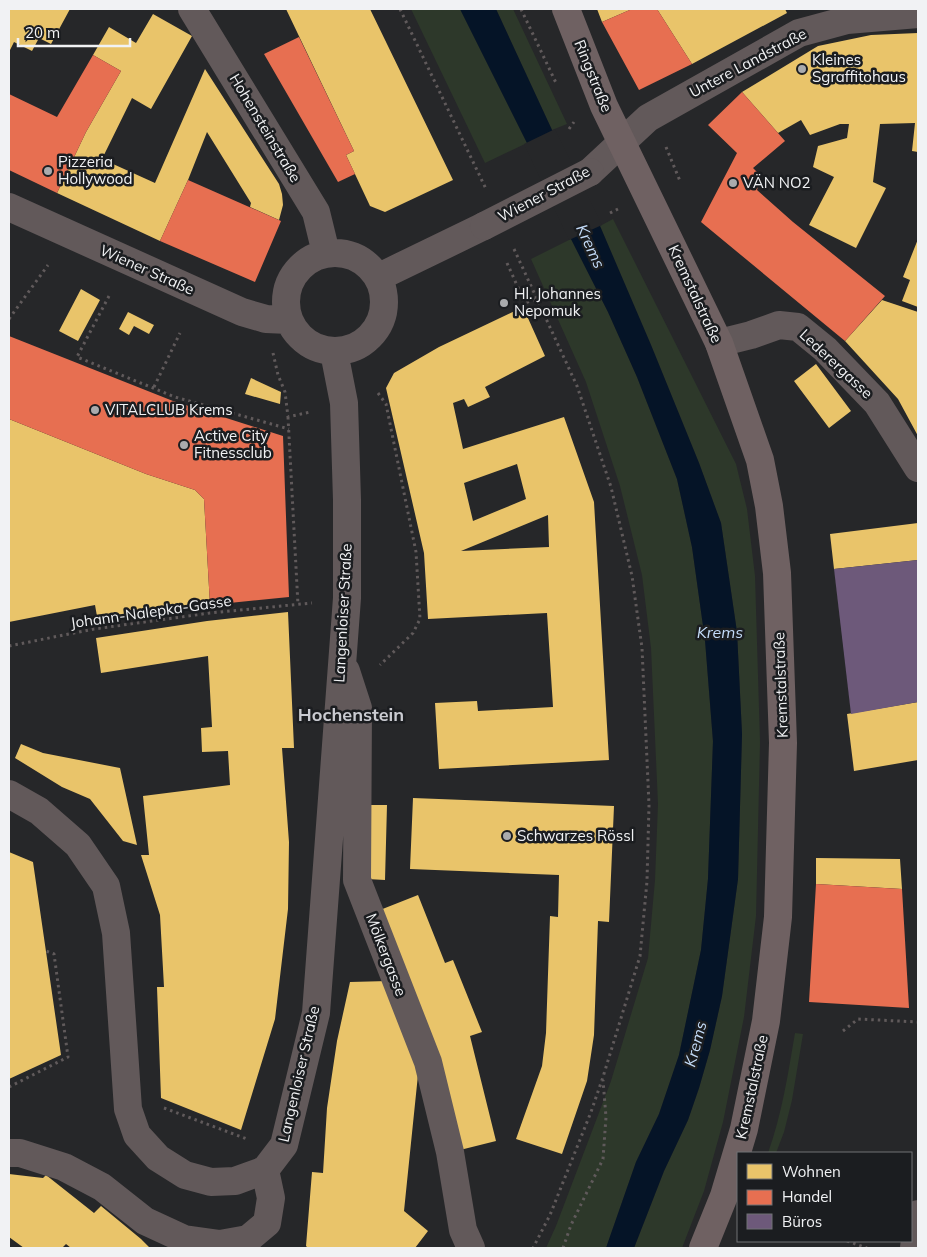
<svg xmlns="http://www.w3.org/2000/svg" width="927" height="1257" font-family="Mulish,sans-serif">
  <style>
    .green { fill: #2d382a }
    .water { fill: #051427 }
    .pier { fill: #262729 }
    .homes { fill: #e9c46a; fill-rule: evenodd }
    .shops { fill: #e76f51 }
    .offices { fill: #6d597a }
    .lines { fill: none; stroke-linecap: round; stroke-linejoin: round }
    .path { stroke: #605a5b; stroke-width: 3; stroke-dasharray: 2.5 4; stroke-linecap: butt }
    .minor { stroke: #62595a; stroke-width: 28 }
    .major { stroke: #6f6162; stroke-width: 28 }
    .minor-bridge { stroke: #62595a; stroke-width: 28 }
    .poi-dot { fill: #aaabad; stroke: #1b1d20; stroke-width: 2 }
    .labels { text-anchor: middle; stroke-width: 5; stroke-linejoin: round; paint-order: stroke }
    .poi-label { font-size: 15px; fill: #f1f2f4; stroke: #1b1d20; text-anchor: start }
    .street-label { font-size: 15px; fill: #f1f2f4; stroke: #1b1d20 }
    .water-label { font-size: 16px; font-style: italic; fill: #c4dcf9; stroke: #1b1d20 }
    .quarter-label { font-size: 18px; font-weight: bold; fill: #cacbd1; stroke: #1b1d20 }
  </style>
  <rect width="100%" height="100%" fill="#262729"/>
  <path class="green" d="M411,9H460L527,143L485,163Z
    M496,9H513L567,124L552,130Z
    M613,219L736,464L747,509L755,576L760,742L756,916L744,1017L723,1122L704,1191L682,1248H634L664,1171L688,1120L699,1088L710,1050L722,996L738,879L742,734L737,632L721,523L699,463L651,345L600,226Z
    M571,239L608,312L637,377L677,479L692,547L705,640L713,742L708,879L701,950L679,1055L659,1114L636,1162L606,1248H546L556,1226L611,1081L648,958L655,880L658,804L651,648L642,575L620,486L586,382L531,259Z
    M795,1033L803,1034L792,1100L784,1132L776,1153H768C782,1114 788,1074 795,1033Z"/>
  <path class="water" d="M460,9H496L552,130L600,226L651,345L699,463L721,523L737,632L742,734L738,879L722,996L710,1050L699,1088L688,1120L664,1171L634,1248H606L636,1162L659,1114L679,1055L701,950L708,879L713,741L705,640L692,547L677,479L637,377L608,312L571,239L527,143Z"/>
  <path class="pier" d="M555,129L602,225L569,240L524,144Z"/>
  <path class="homes" d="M9,9H70L51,44L39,38L32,51L14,42L9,52Z
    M286,9L357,10L370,9L453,180L385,212L370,206L346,155L354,151Z
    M597,9H632L602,22Z
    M657,9H785L787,13L692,64Z
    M153,14L192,36L151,109L132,98L102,159L155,183L205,69L279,184L282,194L283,205L279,220L250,207L251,203L207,132L188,180L160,241L57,193L86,132L121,71L93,55L109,27L136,43Z
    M918,33V152L912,151L915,123L880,124L873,182L886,188L856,248L809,225L834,177L813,167L818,146L847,138L849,124H840L810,135L801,120L778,133L742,92L818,46L871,35Z
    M918,239V307L902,301L910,280L903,277Z
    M81,289L100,300L78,341L59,331Z
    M882,300L918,312V436L898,399L845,341Z
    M523,307L545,356L485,387L490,397L468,407L464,399L453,403L463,449L564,417L594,502L609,760L439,769L435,703L477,701L478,711L553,707L547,613L428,619L424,553L386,388L394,373L439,347ZM517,464L526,499L473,521L464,483ZM548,515L549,547L461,551Z
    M128,312L154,325L149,334L134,326L129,335L119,329Z
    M816,364L851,411L829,428L794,381Z
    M251,378L281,392L280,404L245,394Z
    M9,419L146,474L195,490L204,499L210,605L98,622L95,605L9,622Z
    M918,523V560L834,569L830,534Z
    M288,612L294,748H282L289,842L288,909L275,1019L241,1130L161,1098L157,987H164L160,915L141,855H149L143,796L230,785L228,751L202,752L201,728L212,727L208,656L101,673L96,638L207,621Z
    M918,702V760L854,771L847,714Z
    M21,744L43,753L120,768L137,845L123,841L90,799L62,787L15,758Z
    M413,798L614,806L609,922L598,921L594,1035L587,1081L562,1154L516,1139L542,1066L546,1033L550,916L558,917L559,875L410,869Z
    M369,805H387L385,880L367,879Z
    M9,852L33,862L61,1055L9,1079Z
    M816,858L900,859L902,889L816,884Z
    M418,895L445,963L453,960L482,1032L470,1036L496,1141L460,1150L380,910Z
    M388,981L419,1065L404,1211L428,1231L415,1248H308L306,1246L312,1172L323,1173L327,1108L337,1041L350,982Z
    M9,1174L43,1178L46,1175L94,1213L101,1206L141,1239L150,1248H71L66,1244L62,1248H24L9,1237Z"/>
  <path class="shops" d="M632,9H657L692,64L639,90L602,22Z
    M299,37L354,151L346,155L355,174L338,182L264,54Z
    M93,55L121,71L86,132L57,193L9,170V94L57,117Z
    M742,92L785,141L753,168L761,176L757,190L793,222L885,296L845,341L701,222L737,153L708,125Z
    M188,180L281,221L255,282L160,241Z
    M9,336L173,401L283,436L289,597L210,605L204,499L195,490L146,474L9,419Z
    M816,884L902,889L909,1008L809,1002Z"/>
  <path class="offices" d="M918,560V702L851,714L834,569Z"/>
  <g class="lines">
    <path class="path" d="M400,9L486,189
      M521,9L557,85
      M569,129L574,122
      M666,147L680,181
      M610,213L618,209
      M514,249L577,386L611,487L632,576L642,648L649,805L647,881L640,956L603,1077L591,1112L550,1215L533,1248
      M507,263L525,303L538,298
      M109,296L77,357L175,397L289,429
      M9,319L48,265
      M273,353L278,375L285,392L288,417L310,412
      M154,387L180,333
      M378,393L386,404L416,552L420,619L413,633L380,665
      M288,417L298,605
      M9,646L94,629L210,613L312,603
      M843,1031L858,1019L918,1022
      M9,1087L68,1057L54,954L46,951
      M164,1108L247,1139
      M847,1241L867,1248
      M563,1248L571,1225L603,1159L606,1117L603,1080"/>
    <path class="minor" d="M192,9L316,212L326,253
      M590,172L648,118L799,33L847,20L918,14
      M9,207L242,312L266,319L289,320
      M286 302a49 49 0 1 1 98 0a49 49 0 1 1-98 0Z
      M379,277L484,226
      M719,343L751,335L779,325L798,327L825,349L877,403L918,468
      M346,671L358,708L357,880L428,1062L450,1152L463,1230L471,1248
      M9,794L39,811L78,845L106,886L116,933L128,1109L137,1135L158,1158L185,1175L211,1182L235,1181L265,1170L284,1145L316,1013L347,598V500L344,403L334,352
      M9,1153H20L64,1167L102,1187L145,1221L184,1239L220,1244L248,1239L267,1223L271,1198L265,1170
      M914,1248L918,1214"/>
    <path class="major" d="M566,9L604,106L719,343L760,460L769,506L777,573L783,743L778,917L766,1021L744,1129L724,1196L703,1248"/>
    <path class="minor-bridge" d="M484,226L590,172"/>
  </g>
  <g class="poi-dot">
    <circle cx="802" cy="69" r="5"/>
    <circle cx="48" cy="171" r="5"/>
    <circle cx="733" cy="183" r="5"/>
    <circle cx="504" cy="303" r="5"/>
    <circle cx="95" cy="410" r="5"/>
    <circle cx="184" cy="445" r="5"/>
    <circle cx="507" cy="836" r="5"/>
  </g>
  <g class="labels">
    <g class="poi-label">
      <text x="812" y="65">Kleines<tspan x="812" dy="17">Sgraffitohaus</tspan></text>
      <text x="58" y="167">Pizzeria<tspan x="58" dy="17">Hollywood</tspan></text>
      <text x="743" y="188">VÄN NO2</text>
      <text x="514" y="299">Hl. Johannes<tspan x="514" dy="17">Nepomuk</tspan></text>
      <text x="105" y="415">VITALCLUB Krems</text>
      <text x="194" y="441">Active City<tspan x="194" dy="17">Fitnessclub</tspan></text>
      <text x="517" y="841">Schwarzes Rössl</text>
    </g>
    <g class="street-label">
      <text transform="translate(748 63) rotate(-28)" y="5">Untere Landstraße</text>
      <text transform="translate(593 76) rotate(68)" y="5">Ringstraße</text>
      <text transform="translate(265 128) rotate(59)" y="5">Hohensteinstraße</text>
      <text transform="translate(544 194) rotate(-28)" y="5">Wiener Straße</text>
      <text transform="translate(147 270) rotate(24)" y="5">Wiener Straße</text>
      <text transform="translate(695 294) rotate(65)" y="5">Kremstalstraße</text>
      <text transform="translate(836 364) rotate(43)" y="5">Lederergasse</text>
      <text transform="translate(151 612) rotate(-8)" y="5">Johann-Nalepka-Gasse</text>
      <text transform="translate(343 613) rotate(-87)" y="5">Langenloiser Straße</text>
      <text transform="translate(781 685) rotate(-92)" y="5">Kremstalstraße</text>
      <text transform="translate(386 955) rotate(69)" y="5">Mölkergasse</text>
      <text transform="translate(299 1074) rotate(-77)" y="5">Langenloiser Straße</text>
      <text transform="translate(752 1087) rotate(-78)" y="5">Kremstalstraße</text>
    </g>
    <g class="water-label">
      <text transform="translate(591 246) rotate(65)" y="6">Krems</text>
      <text x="720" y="638">Krems</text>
      <text transform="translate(695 1044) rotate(-75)" y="6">Krems</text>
    </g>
    <g class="quarter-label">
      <text x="351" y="721">Hochenstein</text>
    </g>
  </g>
  <rect width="927" height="1257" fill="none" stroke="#f1f2f4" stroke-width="20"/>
  <rect x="737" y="1152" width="175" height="90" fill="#1b1d20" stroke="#717275"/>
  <rect x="747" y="1164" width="25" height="15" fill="#e9c46a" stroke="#717275"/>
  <text x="782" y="1177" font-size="15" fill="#f1f2f4">Wohnen</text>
  <rect x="747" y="1190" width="25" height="15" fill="#e76f51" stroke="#717275"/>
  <text x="782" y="1202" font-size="15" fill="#f1f2f4">Handel</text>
  <rect x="747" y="1214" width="25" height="15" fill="#6d597a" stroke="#717275"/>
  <text x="782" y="1227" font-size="15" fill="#f1f2f4">Büros</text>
  <path d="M18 38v8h112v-8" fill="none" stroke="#f1f2f4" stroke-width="2.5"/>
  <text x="25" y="38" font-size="15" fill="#f1f2f4" stroke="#1b1d20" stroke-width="4" paint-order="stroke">20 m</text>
</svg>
